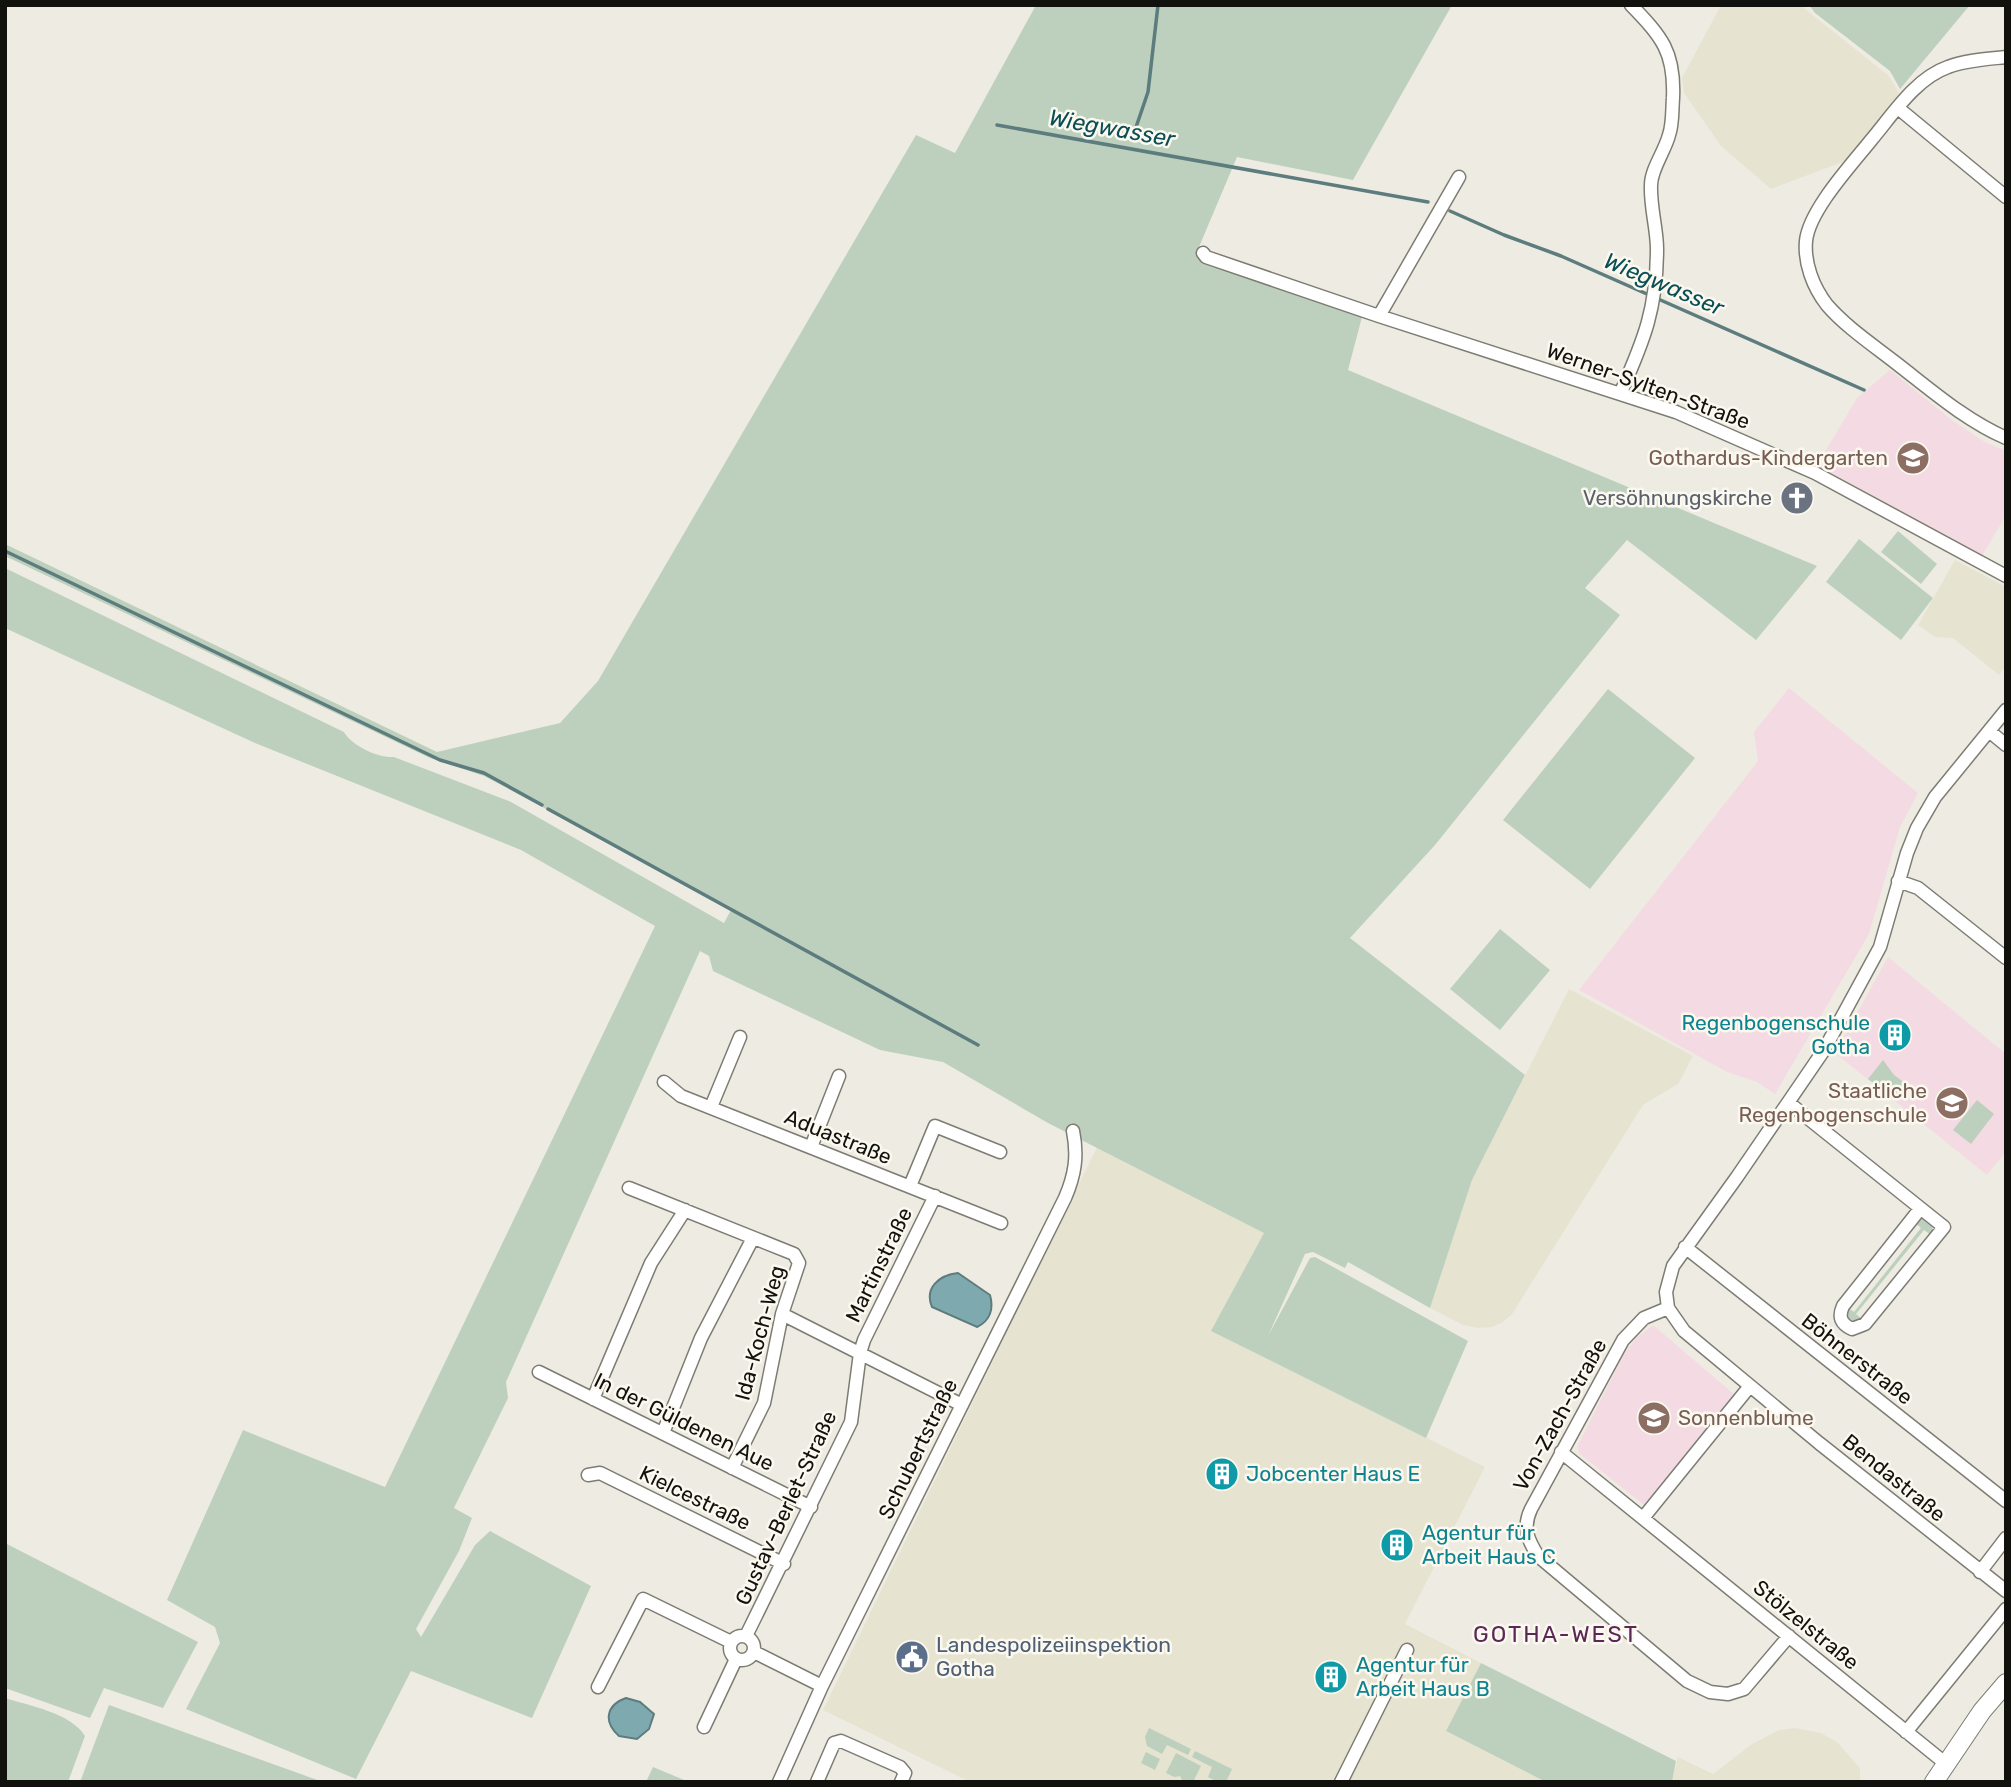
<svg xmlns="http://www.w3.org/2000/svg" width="2011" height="1787" font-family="Rubik,sans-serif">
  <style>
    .built { fill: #e6e3d1 }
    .education { fill: #f4dae2 }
    .green { fill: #bdd0be }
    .water { fill: #7eaaaf; stroke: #5d7c7e; stroke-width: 2 }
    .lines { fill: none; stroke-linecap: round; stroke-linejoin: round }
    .stream { stroke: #5d7c7e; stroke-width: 3.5 }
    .minor-casing { stroke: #7d7c73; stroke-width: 15 }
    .secondary-casing { stroke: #7d7c73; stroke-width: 20 }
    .minor { stroke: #fff; stroke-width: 12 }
    .secondary { stroke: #fff; stroke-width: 18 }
    .labels { text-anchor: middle; stroke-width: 5; stroke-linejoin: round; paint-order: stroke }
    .street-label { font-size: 21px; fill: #11110d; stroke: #fbf9ef }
    .education-label { font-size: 21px; fill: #785e54; stroke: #fbf9ef; text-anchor: end }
    .worship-label { font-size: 21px; fill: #5b616d; stroke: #fbf9ef; text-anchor: end }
    .culture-label { font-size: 21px; fill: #0d838f; stroke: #fbf9ef; text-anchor: start }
    .service-label { font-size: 21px; fill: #4e5e75; stroke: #fbf9ef; text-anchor: start }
    .water-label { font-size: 23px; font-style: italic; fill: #0b4e55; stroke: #fbf9ef }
    .neighbourhood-label { font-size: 23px; letter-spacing: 2px; fill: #5b2756; stroke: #fbf9ef }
  </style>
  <rect width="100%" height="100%" fill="#eeece2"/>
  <path class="built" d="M1721,5H1800L1889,76L1900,95L1848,160L1771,189L1721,146L1684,93L1682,78Z
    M1955,560L2006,587V666L1999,675L1953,638L1935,637L1918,625Z
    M1569,989L1693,1056L1678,1084L1643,1105L1512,1314L1503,1322L1492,1327L1478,1328L1463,1325L1430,1308L1472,1180Z
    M1097,1147L1265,1233L1212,1331L1485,1467L1405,1624L1481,1663L1446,1731L1546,1782H970L823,1710Z
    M1795,1728L1821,1733L1837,1742L1860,1768V1782H1672L1678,1757L1713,1774L1752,1744L1779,1730Z"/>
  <path class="education" d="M1890,370L1953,421L1985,442L2006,451V515L1982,556L1817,465L1857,398Z
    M1789,688L1918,793L1900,827L1869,934L1775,1094L1757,1082L1727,1072L1579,990L1758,761L1754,732Z
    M1888,957L2006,1054V1152L1987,1175L1835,1053Z
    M1653,1325L1736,1396L1644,1505L1580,1454L1577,1447L1624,1354L1636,1338Z"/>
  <path class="green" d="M1036,5H1452L1353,180L1237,157L1199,247V259L1362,317L1348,370L1817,566L1756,640L1627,540L1585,588L1620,615L1435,845L1350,938L1525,1075L1472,1180L1430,1308L1348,1262L1345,1268L1313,1252L1305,1254L1268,1336L1310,1258L1315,1257L1468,1341L1426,1438L1211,1331L1264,1233L1048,1123L943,1062L880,1050L713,971L709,956L700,951L506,1382L508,1398L454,1508L472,1518L459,1551L416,1629L421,1637L475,1545L490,1531L591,1586L532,1718L411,1671L356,1779L186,1709L220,1643L215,1627L167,1600L243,1430L385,1487L655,926L521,850L255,743L5,628V568L344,732C352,746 378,758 394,757L511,802L724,923L732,908L484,776L430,758L5,556V544L437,752L560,723L598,681L916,135L955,153Z
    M1809,5H1970L1900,89L1890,71L1815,13Z
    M1898,531L1937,564L1921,584L1881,552Z
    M1859,539L1933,598L1901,640L1826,582Z
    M1608,689L1695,758L1590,889L1503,820Z
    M1500,929L1550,970L1500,1030L1450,989Z
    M1883,1060L1894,1075L1905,1083L1893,1098L1868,1079Z
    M1977,1100L1994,1114L1971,1144L1953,1130Z
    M1920,1219H1925L1933,1226L1931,1235L1924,1230L1856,1314L1863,1320L1854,1323L1846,1317L1847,1307L1854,1312L1921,1228L1914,1222Z
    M5,1543L198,1642L163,1708L104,1688L90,1718L5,1688Z
    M1481,1663L1676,1761L1672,1782H1546L1446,1731Z
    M5,1698C30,1706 71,1713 85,1736L68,1782H5Z
    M109,1705L323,1782H80Z
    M1149,1728L1191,1749L1188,1755L1167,1745L1162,1754L1147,1746L1145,1737Z
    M1195,1751L1232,1769L1226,1782H1218L1208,1777L1212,1767L1192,1757Z
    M1146,1752L1160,1759L1155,1770L1141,1763Z
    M1176,1753L1201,1766L1193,1782H1183L1180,1776L1174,1777L1166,1773Z
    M653,1767L689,1782H646Z"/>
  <path class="water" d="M958,1273L990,1295C994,1309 990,1321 977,1327L932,1307C924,1288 939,1275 958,1273Z
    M626,1698L640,1702L654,1714L649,1729L637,1739L619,1736C603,1722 606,1705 626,1698Z"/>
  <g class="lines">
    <path class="stream" d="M997,125L1428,202
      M1133,136L1148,92L1158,5
      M1450,211L1504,235L1561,256L1864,390
      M5,551L440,760L484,773L542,805
      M548,809L978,1045"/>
    <defs>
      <path id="minor" d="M2006,57C1987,59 1966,60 1948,67C1916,78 1893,114 1872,139C1853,163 1809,210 1806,241C1804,263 1813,287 1827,305C1846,327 1873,345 1896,363C1931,390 1965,420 2006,438
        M1898,108L2006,197
        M1203,253L1206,257L1379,316L1676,412L1815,473L2006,576
        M1379,316L1459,177
        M1621,392C1644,340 1657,308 1657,249C1657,228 1650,207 1651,185C1651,169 1665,151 1669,135C1673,124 1672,110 1673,98C1675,52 1662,37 1631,5
        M2006,710L1935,797L1917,828L1907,853L1880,947L1824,1050L1737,1177L1673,1266L1666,1292L1668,1308L1684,1331L1819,1443L2006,1591
        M1989,731L2006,745
        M1898,881L1918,888L2006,958
        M664,1082L681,1096L1001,1223
        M1789,1103L1944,1227L1865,1324L1852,1329C1841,1324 1838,1317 1843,1306L1920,1209
        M711,1107L740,1037
        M811,1147L839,1076
        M910,1186L935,1126L1000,1152
        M629,1188L794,1254L799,1263L782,1314L764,1403L732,1468
        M1685,1247L2006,1501
        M1668,1308L1644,1318L1623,1340L1531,1509C1522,1528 1528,1540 1538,1556L1687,1681L1710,1692L1728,1694L1744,1689L1789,1636
        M782,1314L962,1405
        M539,1372L811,1507
        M593,1399L651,1263L685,1210
        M663,1433L701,1338L753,1238
        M1561,1452L1945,1763
        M588,1475L600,1473L784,1564
        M1643,1518L1750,1386
        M1980,1572L2006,1538
        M730 1648a12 12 0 1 1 24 0a12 12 0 1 1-24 0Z
        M746,1636L851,1422L860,1353L864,1340L935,1196
        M754,1652L822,1686
        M598,1687L643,1599L731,1642
        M704,1727L736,1659
        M1906,1732L2006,1609
        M779,1782L822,1686L1065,1198C1075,1175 1078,1156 1073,1131
        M817,1782L834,1743L841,1741L900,1767L905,1773L901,1782
        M1341,1782L1407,1650"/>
      <path id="secondary" d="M1934,1782L1982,1711L2006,1683"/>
    </defs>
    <use href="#minor" class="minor-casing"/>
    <use href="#secondary" class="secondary-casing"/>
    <use href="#minor" class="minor"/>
    <use href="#secondary" class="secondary"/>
  </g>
  <defs>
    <symbol id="school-disc" viewBox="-11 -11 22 22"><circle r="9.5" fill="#8d6e63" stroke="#fbf9ef"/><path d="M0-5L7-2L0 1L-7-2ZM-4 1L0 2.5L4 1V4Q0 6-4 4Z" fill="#fff"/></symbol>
    <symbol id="church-disc" viewBox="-11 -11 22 22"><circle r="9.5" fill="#6b7280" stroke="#fbf9ef"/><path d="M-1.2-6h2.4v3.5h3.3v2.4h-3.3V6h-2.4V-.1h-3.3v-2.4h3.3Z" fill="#fff"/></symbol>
    <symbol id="building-disc" viewBox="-11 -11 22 22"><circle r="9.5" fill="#0f9aa8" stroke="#fbf9ef"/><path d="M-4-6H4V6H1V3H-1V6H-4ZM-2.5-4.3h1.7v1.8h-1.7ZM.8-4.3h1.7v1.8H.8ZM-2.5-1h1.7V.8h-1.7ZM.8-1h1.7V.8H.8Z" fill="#fff"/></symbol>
    <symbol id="civic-disc" viewBox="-11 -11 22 22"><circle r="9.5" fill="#5c6f8a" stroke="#fbf9ef"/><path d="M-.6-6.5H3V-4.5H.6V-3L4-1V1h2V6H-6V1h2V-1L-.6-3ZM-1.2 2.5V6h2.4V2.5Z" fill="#fff"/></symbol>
  </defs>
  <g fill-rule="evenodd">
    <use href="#school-disc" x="1894" y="439" width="38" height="38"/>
    <use href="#church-disc" x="1778" y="479" width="38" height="38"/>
    <use href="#building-disc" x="1876" y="1016" width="38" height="38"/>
    <use href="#school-disc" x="1933" y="1084" width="38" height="38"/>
    <use href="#school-disc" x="1635" y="1399" width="38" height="38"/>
    <use href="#building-disc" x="1203" y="1455" width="38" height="38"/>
    <use href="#building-disc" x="1378" y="1526" width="38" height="38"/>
    <use href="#civic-disc" x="893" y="1638" width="38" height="38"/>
    <use href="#building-disc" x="1312" y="1658" width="38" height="38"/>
  </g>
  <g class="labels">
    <g class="street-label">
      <text transform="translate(1648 386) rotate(20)" y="7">Werner-Sylten-Straße</text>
      <text transform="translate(838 1137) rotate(22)" y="7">Aduastraße</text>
      <text transform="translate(879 1265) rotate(-64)" y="7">Martinstraße</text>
      <text transform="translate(760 1333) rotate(-75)" y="7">Ida-Koch-Weg</text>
      <text transform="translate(1857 1359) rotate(38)" y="7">Böhnerstraße</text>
      <text transform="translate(1560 1415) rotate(-61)" y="7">Von-Zach-Straße</text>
      <text transform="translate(684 1422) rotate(26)" y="7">In der Güldenen Aue</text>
      <text transform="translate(918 1449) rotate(-64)" y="7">Schubertstraße</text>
      <text transform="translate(1894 1478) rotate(39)" y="7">Bendastraße</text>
      <text transform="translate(695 1498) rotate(26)" y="7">Kielcestraße</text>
      <text transform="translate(786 1508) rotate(-65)" y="7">Gustav-Berlet-Straße</text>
      <text transform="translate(1806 1625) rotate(39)" y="7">Stölzelstraße</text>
    </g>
    <g class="education-label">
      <text x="1888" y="465">Gothardus-Kindergarten</text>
      <text x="1927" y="1098">Staatliche<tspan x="1927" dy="24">Regenbogenschule</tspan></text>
      <text x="1678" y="1425" text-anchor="start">Sonnenblume</text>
    </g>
    <g class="worship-label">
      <text x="1772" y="505">Versöhnungskirche</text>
    </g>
    <g class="culture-label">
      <text x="1870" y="1030" text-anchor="end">Regenbogenschule<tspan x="1870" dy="24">Gotha</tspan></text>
      <text x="1246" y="1481">Jobcenter Haus E</text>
      <text x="1422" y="1540">Agentur für<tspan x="1422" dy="24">Arbeit Haus C</tspan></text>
      <text x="1356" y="1672">Agentur für<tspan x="1356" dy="24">Arbeit Haus B</tspan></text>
    </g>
    <g class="service-label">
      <text x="936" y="1652">Landespolizeiinspektion<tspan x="936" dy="24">Gotha</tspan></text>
    </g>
    <g class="water-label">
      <text transform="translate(1112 128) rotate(10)" y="8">Wiegwasser</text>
      <text transform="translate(1664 284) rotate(23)" y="8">Wiegwasser</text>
    </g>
    <g class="neighbourhood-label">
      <text x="1556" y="1642">GOTHA-WEST</text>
    </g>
  </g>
  <rect width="2011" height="1787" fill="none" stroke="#11110d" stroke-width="14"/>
</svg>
